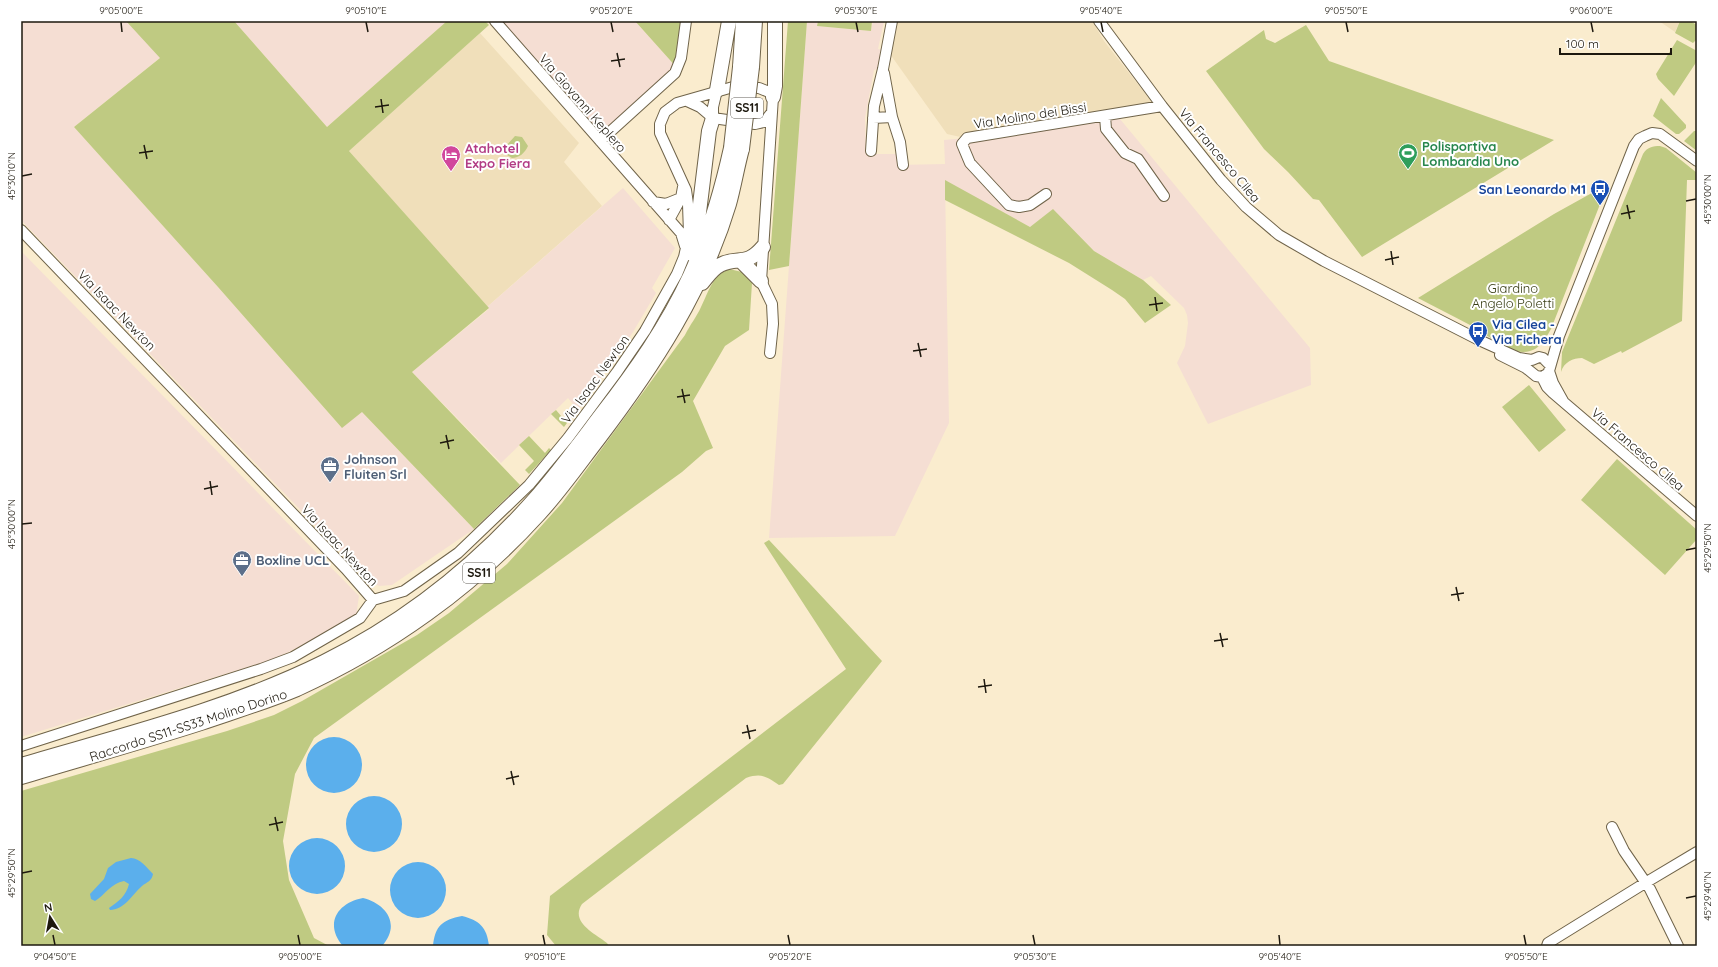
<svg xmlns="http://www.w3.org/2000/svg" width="1718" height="967" font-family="Quicksand,sans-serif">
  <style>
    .built { fill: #f0dfba }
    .industrial { fill: #f5ded3 }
    .green { fill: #bfca82 }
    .water { fill: #5bafec }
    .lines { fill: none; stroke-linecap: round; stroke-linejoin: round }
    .minor-casing { stroke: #6f6349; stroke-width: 12 }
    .highway-casing { stroke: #6f6349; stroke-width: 16 }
    .minor { stroke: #fff; stroke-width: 10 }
    .highway { stroke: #fff; stroke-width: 14 }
    .highway-bridge-casing { stroke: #6f6349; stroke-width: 16; stroke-linecap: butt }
    .highway-bridge { stroke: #fff; stroke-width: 14 }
    .ticks { fill: none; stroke: #1d180e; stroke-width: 1.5 }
    .labels { text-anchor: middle; stroke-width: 4; stroke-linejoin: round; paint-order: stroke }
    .shield { fill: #fff; stroke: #615d56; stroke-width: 1 }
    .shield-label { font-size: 12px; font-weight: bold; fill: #1d180e }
    .street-label { font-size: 13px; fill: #1d180e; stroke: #fff }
    .leisure-label { font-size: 13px; font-weight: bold; fill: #27864d; stroke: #fff; text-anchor: start }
    .hotel-label { font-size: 13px; font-weight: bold; fill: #b23c85; stroke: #fff; text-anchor: start }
    .transit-label { font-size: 13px; font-weight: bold; fill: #164399; stroke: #fff; text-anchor: end }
    .park-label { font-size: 13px; fill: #383d15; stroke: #fff }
    .service-label { font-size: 13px; font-weight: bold; fill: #4e5e75; stroke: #fff; text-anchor: start }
    .neatline { fill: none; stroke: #1d180e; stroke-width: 1.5 }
    .ticks-label { font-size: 10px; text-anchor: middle; fill: #1d180e }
  </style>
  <rect width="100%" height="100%" fill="#faecce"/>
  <path class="built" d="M896,21H1092L1104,41L1155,106L965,138L947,134L890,54Z
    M1659,21H1680L1675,32Z
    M480,33L579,143L564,162L602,206L487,307L349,151Z"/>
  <path class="industrial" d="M21,21H126L161,57L74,127L218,287L341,427L362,412L474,529L392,585L379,586L369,581L21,220Z
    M234,21H447L327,127Z
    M495,21H635L678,69L600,141Z
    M807,21H818L817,26L871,31L873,21H884L878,49L882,50L877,69L874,70L865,118L866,154H897V165L945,164L944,140L967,138L1119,113L1120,119L1310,348L1311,385L1208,424L1177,363L1185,346L1188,323L1187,315L1184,308L1151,276L1143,280L1094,251L1053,210L1030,227L945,181L949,423L895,536L769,538Z
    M623,188L675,248L652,288L656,293L633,332L578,410L568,398L501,463L412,372L489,309L487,307Z
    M21,251L359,596L356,616L289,652L271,660L21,737Z"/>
  <path class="green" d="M126,21H234L327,127L447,21H485L489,25L349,151L489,308L412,372L520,485L474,529L362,412L342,428L218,287L74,127L160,58Z
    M635,21H686L678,69Z
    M788,21H807L789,266L769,270Z
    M818,21H872L871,31L817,26Z
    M1680,21H1690L1697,25V39L1693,43L1675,33Z
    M1306,25L1329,61L1554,140L1362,257L1319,200L1313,199L1288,172L1264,149L1206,71L1264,30L1266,39L1275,43Z
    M1677,40L1697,51V61L1674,96L1658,79L1656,74Z
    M1661,98L1686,125V128L1679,134H1676L1653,116Z
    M1694,131H1697V151L1684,141Z
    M515,136L522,137L528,146C525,153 519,158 512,158L507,155L505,147Z
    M1660,146L1666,148L1697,173V180H1687L1682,321L1622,353L1621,351L1594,364L1582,358C1573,358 1564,362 1561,372L1562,352L1643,154C1647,147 1653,146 1660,146Z
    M945,180L1030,227L1053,209L1094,251L1143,280L1171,305L1145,323L1125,299L1112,290L1069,263L945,200Z
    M1608,184L1551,329C1544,341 1539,351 1524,352C1509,353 1483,332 1470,325C1453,316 1435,307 1418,298L1554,214Z
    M729,269L742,272L752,283L749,330L725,346L693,401L713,448L706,451L682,472L314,738L295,774L283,841L289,880L314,938L329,946H21V791L227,731L274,715L302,701L417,635L449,613L507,564L562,503L685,335C690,325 697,316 701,307C709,291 712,276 729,269Z
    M1529,385L1566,430L1539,452L1502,407Z
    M556,410L567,423L564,427L551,414Z
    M529,436L545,453L549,448L551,450L529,474L525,470L534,461L519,445Z
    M1617,459L1697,530V539L1665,575L1581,500Z
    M769,540L882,661L783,784L779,785C766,776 761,773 746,778L582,904C570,922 594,933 607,943L609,946H556L547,935L550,896L846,669L764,543Z"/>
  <path class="water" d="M306 765a28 28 0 1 1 56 0a28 28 0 1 1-56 0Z
    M346 824a28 28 0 1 1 56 0a28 28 0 1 1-56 0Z
    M289 866a28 28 0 1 1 56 0a28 28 0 1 1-56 0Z
    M131,858C140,858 147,868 153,874C152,881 147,882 142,886C132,895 124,910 110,910L109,908C119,901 126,896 129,884L124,881C111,883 105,895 95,901L91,899L90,894L104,879L108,868L116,862Z
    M390 890a28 28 0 1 1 56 0a28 28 0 1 1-56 0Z
    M363,898C387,904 401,925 382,946H343C324,924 337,903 363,898Z
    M462,916C479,920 487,927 489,946H433C435,926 442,920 462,916Z"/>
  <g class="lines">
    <defs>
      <path id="minor" d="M495,21L681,233L685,246
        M1099,21L1162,106L1221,180L1246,207L1279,235L1324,261L1479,340L1519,358L1532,360L1539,357L1543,358L1550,365
        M884,73L892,117L900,142L903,165
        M717,90L713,107V118L755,124L764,122L772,112
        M687,101L700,107L713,118
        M1105,116L1106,129L1125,153L1138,159L1164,196
        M873,118L892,117
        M600,141L675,73L681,58L686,21
        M871,151L874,106L883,69L892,21
        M1046,194L1030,205L1019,207L1009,205L970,163L962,144L967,138L1162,106
        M653,202L666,204L681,198
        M669,220L681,198L683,187
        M21,230L346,569L373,600L404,591L458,553L529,485L568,438L617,372L645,331L677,274L684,257L689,234L688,204L686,190L660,133V124L665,112L677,103L733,87L759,88L769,92L773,97L761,281L772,304L773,324L770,353
        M1500,355L1526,368L1536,376L1542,377L1547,374
        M1542,377L1547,387L1553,393L1697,516
        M1563,401L1553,383L1549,371L1559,336L1634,146L1639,139L1645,136L1652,133L1660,134L1697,161
        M21,746L261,669L293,657L360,618L373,600
        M1612,827L1624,851L1650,889L1678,946
        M1547,946L1548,943L1645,883L1697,852"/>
      <path id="highway" d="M740,67L743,21
        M752,67L755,21
        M717,90L729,21
        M773,97L775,86V21
        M692,254L696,237L709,131L713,118
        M741,261L761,281
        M702,283C708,276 712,269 720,265C738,255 745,268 763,247
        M21,765C123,735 229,709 324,662C403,623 474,567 533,501C557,474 579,444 601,415C635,371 667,326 690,276C709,234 721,193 731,148
        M21,777C81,759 142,742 201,723C233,712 266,702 297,689C388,648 472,588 539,514C561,490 579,464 599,438C653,367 703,291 729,204C734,186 737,167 742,149"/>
    </defs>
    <use href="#minor" class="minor-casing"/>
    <use href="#highway" class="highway-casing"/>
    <use href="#minor" class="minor"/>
    <use href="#highway" class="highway"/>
    <defs>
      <path id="highway-bridge" d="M731,148L740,67
        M742,149L752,67"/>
    </defs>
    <use href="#highway-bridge" class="highway-bridge-casing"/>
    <use href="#highway-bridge" class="highway-bridge"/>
  </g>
  <path class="ticks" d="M121,22L122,32M366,22L368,32M611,22L613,32M856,22L858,32M1101,22L1103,32M1346,22L1348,32M1591,22L1593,32M617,53L620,67M611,61L625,59M381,99L383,113M375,107L389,105M144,145L147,159M139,153L153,151M22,176L32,174M1686,201L1696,199M1627,205L1630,219M1621,214L1635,211M1391,251L1393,265M1385,260L1399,257M1155,297L1157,311M1149,305L1163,303M918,343L921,357M913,351L927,349M682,389L685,403M677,397L690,395M446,435L449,449M440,443L454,440M210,481L212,495M204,489L218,486M22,524L32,523M1686,550L1696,548M1456,587L1459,601M1451,595L1464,593M1220,633L1223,647M1214,641L1228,639M984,679L986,693M978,687L992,685M747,725L750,739M742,733L756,730M511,771L514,785M506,779L519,776M275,817L278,831M269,825L283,822M22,873L32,871M1686,898L1696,896M53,935L55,945M298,935L300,945M543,935L545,945M788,935L790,945M1033,935L1035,945M1279,935L1280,945M1524,935L1526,945"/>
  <defs>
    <symbol id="stadium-pin" viewBox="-11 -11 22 30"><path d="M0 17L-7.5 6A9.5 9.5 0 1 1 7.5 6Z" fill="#2e9e5b" stroke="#fff"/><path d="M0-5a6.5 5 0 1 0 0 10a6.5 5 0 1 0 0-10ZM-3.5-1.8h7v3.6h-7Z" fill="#fff"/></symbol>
    <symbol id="hotel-pin" viewBox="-11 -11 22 30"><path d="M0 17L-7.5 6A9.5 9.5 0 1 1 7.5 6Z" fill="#d1479c" stroke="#fff"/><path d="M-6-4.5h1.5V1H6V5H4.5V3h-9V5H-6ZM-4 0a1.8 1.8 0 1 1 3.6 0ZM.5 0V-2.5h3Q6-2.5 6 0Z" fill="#fff"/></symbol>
    <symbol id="bus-pin" viewBox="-11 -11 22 30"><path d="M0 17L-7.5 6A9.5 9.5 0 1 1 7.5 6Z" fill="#1a4fb4" stroke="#fff"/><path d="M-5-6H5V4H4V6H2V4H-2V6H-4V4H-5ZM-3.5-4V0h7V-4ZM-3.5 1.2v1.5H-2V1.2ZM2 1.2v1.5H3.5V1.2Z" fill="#fff"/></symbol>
    <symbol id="office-pin" viewBox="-11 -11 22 30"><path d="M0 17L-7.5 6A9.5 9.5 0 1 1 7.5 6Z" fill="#5c6f8a" stroke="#fff"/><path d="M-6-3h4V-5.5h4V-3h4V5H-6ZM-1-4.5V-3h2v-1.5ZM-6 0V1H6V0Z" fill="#fff"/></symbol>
  </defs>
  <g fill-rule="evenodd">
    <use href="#stadium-pin" x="1397" y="142" width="22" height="30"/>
    <use href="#hotel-pin" x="440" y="144" width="22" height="30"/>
    <use href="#bus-pin" x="1589" y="178" width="22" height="30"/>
    <use href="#bus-pin" x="1467" y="320" width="22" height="30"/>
    <use href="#office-pin" x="319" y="455" width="22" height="30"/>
    <use href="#office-pin" x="231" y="549" width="22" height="30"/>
  </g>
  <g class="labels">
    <g class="shield">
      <rect x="731" y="98" width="32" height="20" rx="3"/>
      <rect x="463" y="563" width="32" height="20" rx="3"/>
    </g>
    <g class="shield-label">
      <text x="747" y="112">SS11</text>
      <text x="479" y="577">SS11</text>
    </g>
    <g class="street-label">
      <text transform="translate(583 103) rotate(49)" y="5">Via Giovanni Keplero</text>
      <text transform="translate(1030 115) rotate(-9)" y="5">Via Molino dei Bissi</text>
      <text transform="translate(1220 155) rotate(50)" y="5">Via Francesco Cilea</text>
      <text transform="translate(117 310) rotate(46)" y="5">Via Isaac Newton</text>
      <text transform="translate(595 379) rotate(-54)" y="5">Via Isaac Newton</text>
      <text transform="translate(1638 449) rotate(41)" y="5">Via Francesco Cilea</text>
      <text transform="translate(340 545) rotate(47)" y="5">Via Isaac Newton</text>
      <text transform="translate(188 725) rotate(-18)" y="5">Raccordo SS11-SS33 Molino Dorino</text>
    </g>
    <g class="leisure-label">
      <text x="1422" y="151">Polisportiva<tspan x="1422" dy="15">Lombardia Uno</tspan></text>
    </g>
    <g class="hotel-label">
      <text x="465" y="153">Atahotel<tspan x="465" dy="15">Expo Fiera</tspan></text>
    </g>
    <g class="transit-label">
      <text x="1586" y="194">San Leonardo M1</text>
      <text x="1492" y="329" text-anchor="start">Via Cilea -<tspan x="1492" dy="15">Via Fichera</tspan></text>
    </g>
    <g class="park-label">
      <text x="1513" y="293">Giardino<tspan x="1513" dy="15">Angelo Poletti</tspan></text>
    </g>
    <g class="service-label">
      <text x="344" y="464">Johnson<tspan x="344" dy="15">Fluiten Srl</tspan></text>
      <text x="256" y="565">Boxline UCL</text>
    </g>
  </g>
  <rect width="1718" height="967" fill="none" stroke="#ffffff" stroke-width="44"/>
  <g transform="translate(50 917) rotate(349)" stroke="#ffffff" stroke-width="3" paint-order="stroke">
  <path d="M0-3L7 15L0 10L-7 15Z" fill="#1d180e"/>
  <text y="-6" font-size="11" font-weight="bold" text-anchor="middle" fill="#1d180e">N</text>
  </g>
  <path d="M1560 48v6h111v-6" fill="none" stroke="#1d180e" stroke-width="2"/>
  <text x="1566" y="48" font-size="12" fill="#1d180e" stroke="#ffffff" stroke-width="3" paint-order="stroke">100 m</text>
  <rect x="22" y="22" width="1674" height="923" class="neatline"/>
  <g class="ticks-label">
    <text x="121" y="14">9°05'00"E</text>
    <text x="366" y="14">9°05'10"E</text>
    <text x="611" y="14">9°05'20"E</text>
    <text x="856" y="14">9°05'30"E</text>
    <text x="1101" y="14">9°05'40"E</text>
    <text x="1346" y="14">9°05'50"E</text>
    <text x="1591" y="14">9°06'00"E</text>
    <text transform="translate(11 176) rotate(-90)" y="4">45°30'10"N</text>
    <text transform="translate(1707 199) rotate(-90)" y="4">45°30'00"N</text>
    <text transform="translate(11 524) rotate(-90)" y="4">45°30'00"N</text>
    <text transform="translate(1707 548) rotate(-90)" y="4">45°29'50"N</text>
    <text transform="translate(11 873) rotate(-90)" y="4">45°29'50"N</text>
    <text transform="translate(1707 896) rotate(-90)" y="4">45°29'40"N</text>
    <text x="55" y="960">9°04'50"E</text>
    <text x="300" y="960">9°05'00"E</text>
    <text x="545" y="960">9°05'10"E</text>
    <text x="790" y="960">9°05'20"E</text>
    <text x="1035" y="960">9°05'30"E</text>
    <text x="1280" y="960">9°05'40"E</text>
    <text x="1526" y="960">9°05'50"E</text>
  </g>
</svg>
